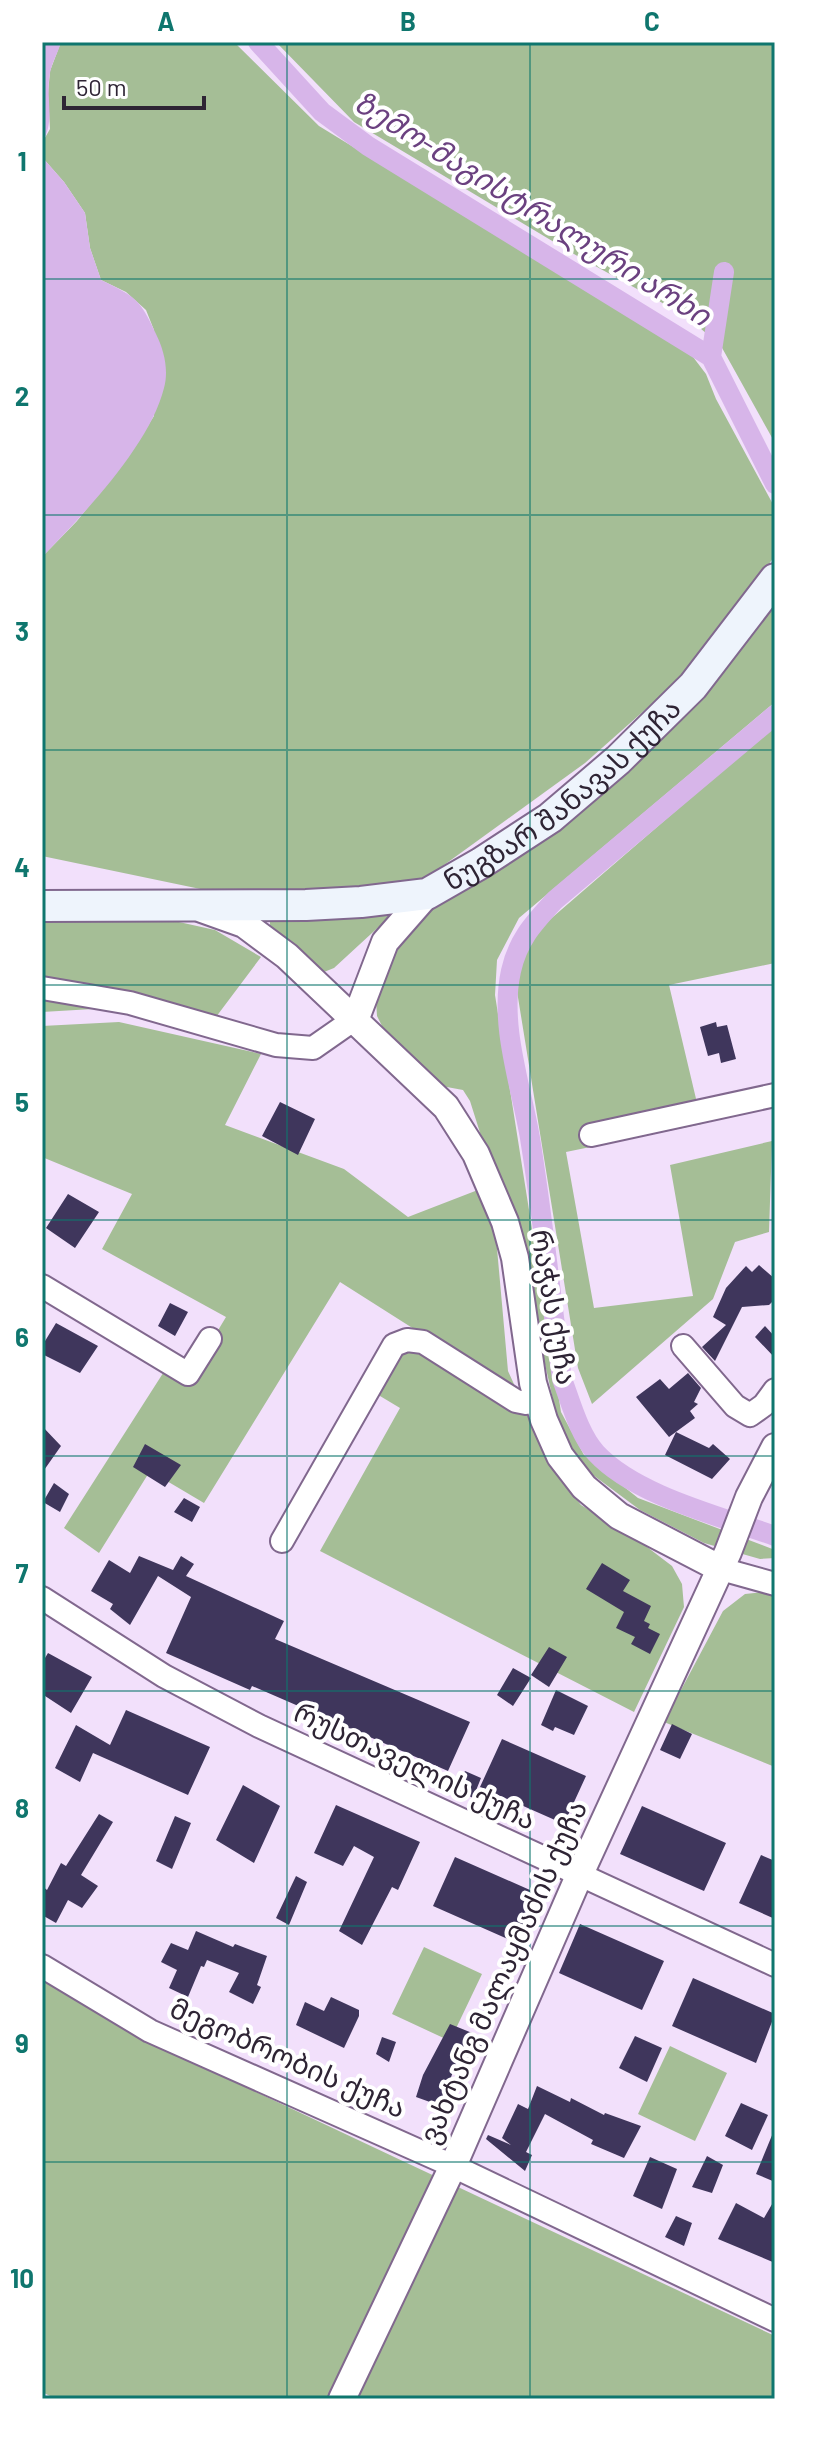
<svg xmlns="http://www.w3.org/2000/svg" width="817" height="2441" font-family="Barlow,'Noto Sans Georgian',sans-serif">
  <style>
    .green { fill: #a5be96 }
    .water { fill: #d7b5e9 }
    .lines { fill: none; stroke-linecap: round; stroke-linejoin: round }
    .canal { stroke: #d7b5e9; stroke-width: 20 }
    .building { fill: #3f365c }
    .minor-casing { stroke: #81688e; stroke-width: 26 }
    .tertiary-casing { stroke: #81688e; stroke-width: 30 }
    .secondary-casing { stroke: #81688e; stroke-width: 34 }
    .minor { stroke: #fff; stroke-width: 22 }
    .tertiary { stroke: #fff; stroke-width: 26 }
    .secondary { stroke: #eef4fc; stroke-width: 30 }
    .grid { fill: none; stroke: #0f766e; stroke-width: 2; stroke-opacity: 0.55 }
    .labels { text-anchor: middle; stroke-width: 8; stroke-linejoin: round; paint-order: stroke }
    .street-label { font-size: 28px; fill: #2e2434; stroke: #fff }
    .water-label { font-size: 30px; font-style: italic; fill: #6b4180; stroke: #fff }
    .neatline { fill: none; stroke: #0f766e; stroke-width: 3 }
    .grid-label { font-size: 26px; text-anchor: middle; font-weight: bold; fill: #0f766e }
  </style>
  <rect width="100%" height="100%" fill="#f2e0fb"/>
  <path class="green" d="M61,42H234L319,126L690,353L706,374L716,399L775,508V555L747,597L673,685L585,763L415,886L278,895L210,891L42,856V557L77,521L129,455L154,416V330L146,310L126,292L101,280L90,248L85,213L64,182L42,157V143L50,129L48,94L50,71Z
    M276,42H775V443L721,346L686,316L579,257L354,122Z
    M775,599V702L519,918L497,960L495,995L561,1412L584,1455L638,1498L775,1550V1558L760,1559L704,1543L640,1510L593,1475L572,1451L556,1413L538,1333L517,1216L482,1139L470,1101L463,1090L436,1085L387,1036L377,1016L376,1001L387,962L427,913L572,812Z
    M775,725V963L669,985L702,1124L566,1152L594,1308L693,1296L670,1165L772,1141L769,1232L735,1242L713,1299L592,1404L578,1368L516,985L528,944L539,929Z
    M397,910L334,968L324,972L314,969L270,929V921L275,916Z
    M170,920L215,930L261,957L207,1029L127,1007L42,1012V921Z
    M119,1022L261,1054L225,1125L344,1169L408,1217L483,1188L495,1226L508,1371L552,1468L581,1505L634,1537L672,1566L682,1584L684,1607L634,1712L320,1551L400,1408L375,1393L414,1329L340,1282L204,1503L150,1471L99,1553L64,1528L174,1356L193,1372L226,1317L102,1249L132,1194L42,1157V1026Z
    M765,1592L775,1595V1767L664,1722L723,1611L745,1594Z
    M424,1947L482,1974L450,2041L392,2014Z
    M42,1975L141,2038L775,2336V2399H56L42,2392Z
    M670,2046L727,2073L695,2141L638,2114Z"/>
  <path class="water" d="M42,42H61C58,53 52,62 50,73C45,99 56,120 42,143Z
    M42,157L64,182L85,213L90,248L101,280C136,297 140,299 156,334C164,350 169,370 164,388C150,445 83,515 42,557Z"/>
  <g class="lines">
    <path class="canal" d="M258,42L322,112L368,146L711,357L775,484
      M711,357L724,272
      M775,715L555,900C534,923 518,939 511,971C499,1025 521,1085 530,1138C543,1218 551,1299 562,1379C571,1403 579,1434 596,1453C636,1496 720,1516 775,1536"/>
  </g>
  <path class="building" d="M716,1022L717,1027L727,1025L736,1059L721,1063L719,1053L708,1056L700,1027Z
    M280,1102L315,1119L298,1155L262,1136Z
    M68,1194L99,1212L75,1248L46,1228Z
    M759,1265L775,1279V1299L769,1305L742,1307L715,1361L702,1347L726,1325L713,1317L726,1288L746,1266L752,1272Z
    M170,1303L188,1312L175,1336L158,1326Z
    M56,1323L98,1346L80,1373L42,1354V1346Z
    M765,1326L775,1337V1358L755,1337Z
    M688,1373L701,1388L694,1402L698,1404L690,1411L695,1418L669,1437L636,1397L660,1379L669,1389Z
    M42,1426L61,1446L42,1473Z
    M676,1432L709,1448L713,1444L730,1459L712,1479L665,1455Z
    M145,1444L181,1465L165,1487L133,1467Z
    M54,1483L69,1494L60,1512L43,1502Z
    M184,1498L200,1507L192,1522L174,1512Z
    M139,1556L173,1570L181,1556L194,1564L186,1576L284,1621L275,1639L470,1722L448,1771L252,1686L250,1690L166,1653L191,1597L158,1576L130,1625L110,1609L113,1604L91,1591L109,1560L130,1573Z
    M602,1563L630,1580L623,1591L651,1606L644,1621L650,1624L648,1628L660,1634L650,1654L631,1644L635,1637L616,1628L624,1612L586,1589Z
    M549,1647L567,1657L549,1687L531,1675Z
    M48,1653L92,1677L71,1713L42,1694V1663Z
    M513,1668L531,1678L513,1706L497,1695Z
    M556,1690L588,1706L574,1735L555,1727L553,1731L541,1725Z
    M126,1710L210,1747L188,1795L93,1753L80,1782L55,1768L76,1725L110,1745Z
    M672,1724L692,1734L680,1759L660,1750Z
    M502,1739L586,1776L564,1824L480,1787Z
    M465,1771L481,1778L473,1798L456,1789Z
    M243,1785L280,1806L254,1863L216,1840Z
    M336,1805L420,1842L398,1890L392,1887L362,1945L339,1931L374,1857L354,1846L343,1866L314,1853Z
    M642,1806L726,1843L704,1891L620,1854Z
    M99,1814L113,1822L81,1875L98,1886L82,1908L68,1900L56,1923L42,1915V1886L47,1890L61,1863L66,1866Z
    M175,1816L191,1823L172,1869L156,1861Z
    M761,1855L775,1861V1919L739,1903Z
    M455,1857L539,1894L517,1943L433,1906Z
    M296,1876L307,1882L289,1925L276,1918Z
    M580,1924L664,1961L642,2010L559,1973Z
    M196,1931L233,1947L235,1944L267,1956L257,1985L261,1987L253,2004L229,1992L239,1973L207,1960L204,1967L201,1966L188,1997L169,1988L177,1970L161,1962L171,1943L188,1950Z
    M693,1978L775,2014L756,2063L672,2026Z
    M331,1997L359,2010V2016L344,2048L296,2025L305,2002L324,2011Z
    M450,2024L487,2039L470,2070L456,2063L441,2106L416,2097L423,2075Z
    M635,2036L662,2048L647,2082L619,2068Z
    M382,2037L396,2042L389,2062L376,2054Z
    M537,2086L570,2102L571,2098L604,2115L605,2113L641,2126L624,2158L591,2144L593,2140L545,2114L526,2152L532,2155L525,2171L486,2139L488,2135L511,2145L502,2138L518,2104L528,2109Z
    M741,2103L768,2115L752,2150L725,2136Z
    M775,2128V2182L756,2174Z
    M707,2156L723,2165L712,2193L692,2187Z
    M650,2157L677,2169L662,2209L633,2196Z
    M775,2199V2263L718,2239L736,2203L764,2218Z
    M676,2216L692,2223L684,2246L665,2237Z"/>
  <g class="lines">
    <defs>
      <path id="minor" d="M42,988L130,1003L276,1045L313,1048L356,1018
        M591,1135L775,1095
        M42,1286L188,1374L210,1339
        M683,1346L735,1406L750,1415L764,1405L775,1390
        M282,1541L394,1345L407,1340L423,1342L516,1401L526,1403L537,1399
        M721,1569L775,1584
        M42,1598L164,1676L259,1726L775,1965
        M42,1966L150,2031L453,2166L775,2320"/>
      <path id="tertiary" d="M202,909L244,924L287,956L446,1107L476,1154L505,1222L515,1258L533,1383L544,1420L560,1456L584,1487L619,1516L721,1569
        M356,1018L385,942L427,894
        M342,2399L453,2166L579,1876L728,1552L749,1497L775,1447"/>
      <g id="secondary">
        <path id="s1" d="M42,906L306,905L361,902L427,894L481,863L550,818L618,760L693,686L775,579"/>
      </g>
    </defs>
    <use href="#minor" class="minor-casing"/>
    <use href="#tertiary" class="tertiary-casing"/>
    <use href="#secondary" class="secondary-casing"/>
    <use href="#minor" class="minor"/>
    <use href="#tertiary" class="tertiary"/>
    <use href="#secondary" class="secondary"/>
  </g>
  <path class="grid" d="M287,42V2399M530,42V2399M42,279H775M42,515H775M42,750H775M42,985H775M42,1220H775M42,1456H775M42,1691H775M42,1926H775M42,2162H775"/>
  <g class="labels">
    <g class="street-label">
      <text dy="10" stroke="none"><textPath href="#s1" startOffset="554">ნუგზარ შანავას ქუჩა</textPath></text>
      <text transform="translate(554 1307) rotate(80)" y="10">რაჭას ქუჩა</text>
      <text transform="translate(415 1766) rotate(25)" y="10">რუსთაველის ქუჩა</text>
      <text transform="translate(503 1972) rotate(-66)" y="10">ვახტანგ მალაყმაძის ქუჩა</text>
      <text transform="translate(288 2058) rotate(24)" y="10">მეგობრობის ქუჩა</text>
    </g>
    <g class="water-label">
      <text transform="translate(532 209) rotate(32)" y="10">ზემო-მაგისტრალური არხი</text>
    </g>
  </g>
  <rect width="817" height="2441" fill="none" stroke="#ffffff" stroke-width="88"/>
  <path d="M64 96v12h140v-12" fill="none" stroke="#2e2434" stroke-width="4"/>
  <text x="76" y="96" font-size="24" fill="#2e2434" stroke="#ffffff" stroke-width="6" paint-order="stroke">50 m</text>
  <rect x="44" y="44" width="729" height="2353" class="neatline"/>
  <g class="grid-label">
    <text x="166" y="31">A</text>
    <text x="408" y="31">B</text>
    <text x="652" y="31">C</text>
    <text x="22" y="171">1</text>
    <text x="22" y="406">2</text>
    <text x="22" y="641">3</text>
    <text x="22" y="877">4</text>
    <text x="22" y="1112">5</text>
    <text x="22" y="1347">6</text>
    <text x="22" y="1583">7</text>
    <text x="22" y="1818">8</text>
    <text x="22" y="2053">9</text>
    <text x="22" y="2288">10</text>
  </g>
</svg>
